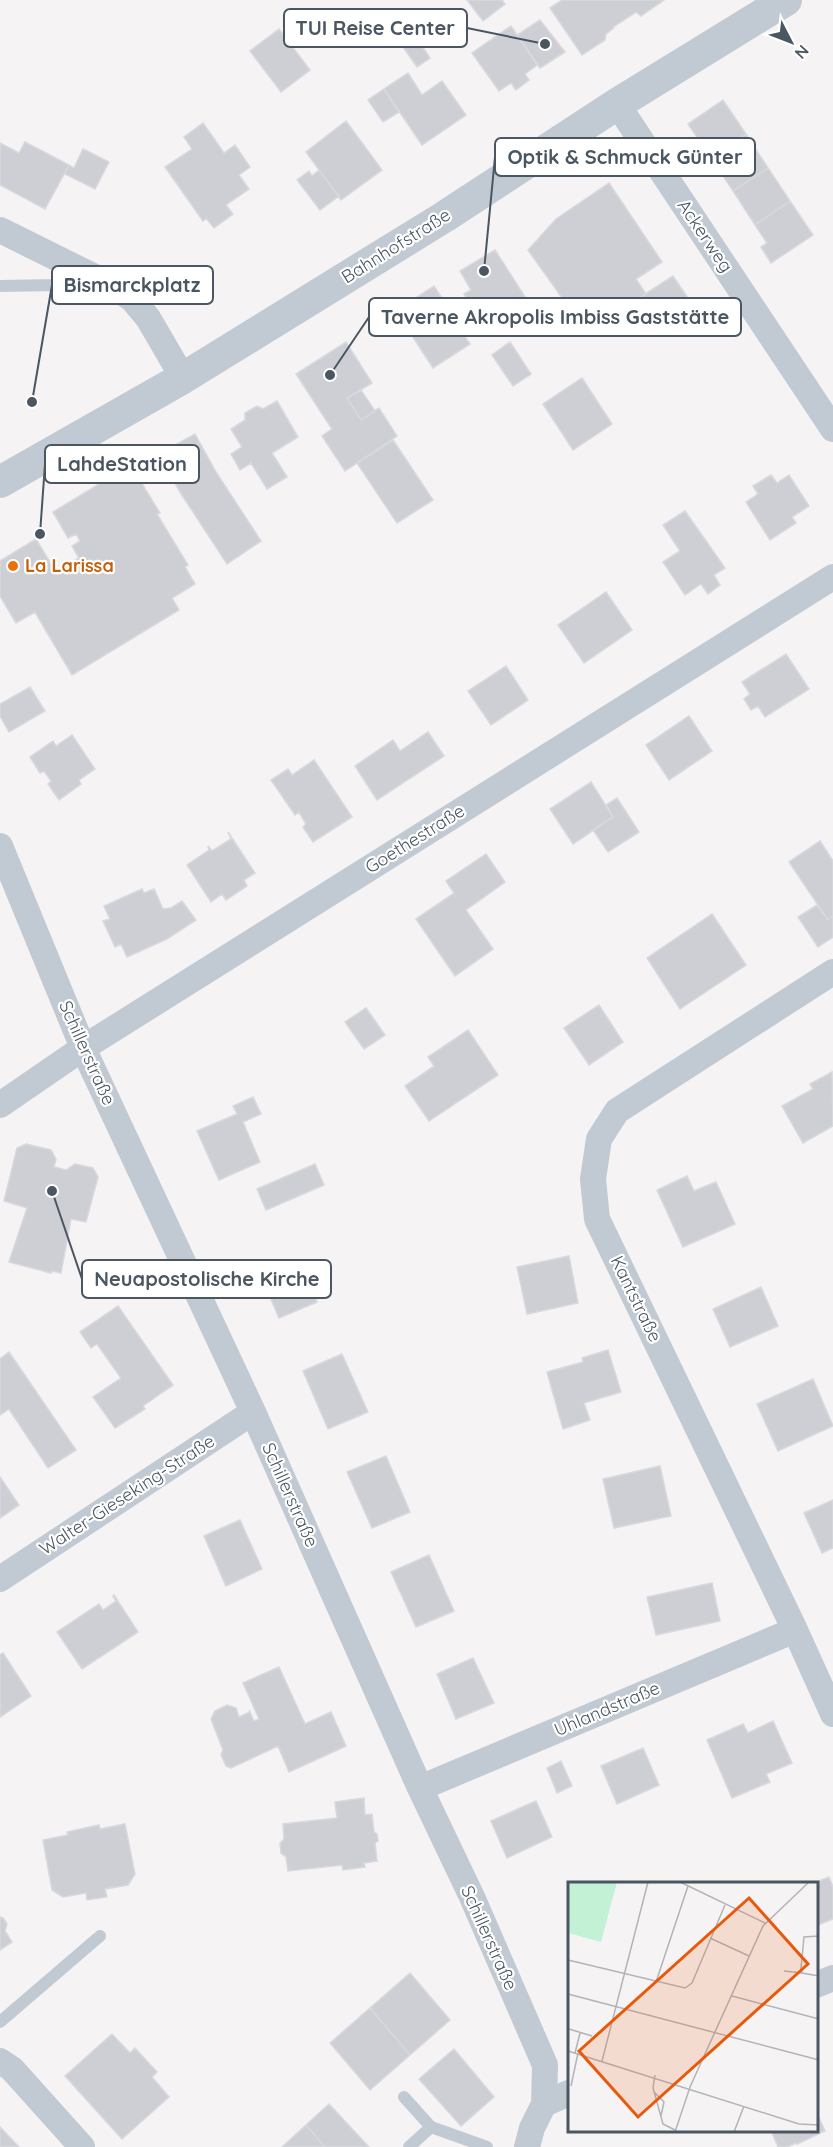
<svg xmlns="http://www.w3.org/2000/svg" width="833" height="2147" font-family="Quicksand,sans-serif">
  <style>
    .building { fill: #cdcfd5; stroke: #d7d9de; stroke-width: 1.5 }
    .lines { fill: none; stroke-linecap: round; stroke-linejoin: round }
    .service { stroke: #c1cad2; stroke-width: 12 }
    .minor { stroke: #c1cad2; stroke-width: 26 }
    .tertiary { stroke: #c1cad2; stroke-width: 32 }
    .food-dot { fill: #e8710a; stroke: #fff; stroke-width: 2 }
    .labels { text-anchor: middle; stroke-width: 4.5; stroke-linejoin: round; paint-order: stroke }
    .street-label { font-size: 18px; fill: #4a5661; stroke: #fff }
    .food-label { font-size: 18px; font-weight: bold; fill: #c56008; stroke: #fff; text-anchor: start }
    .inset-road { fill: none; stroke: #b1b4b9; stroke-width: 1.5 }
    .view { fill: #e8590c; fill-opacity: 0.15; stroke: #e8590c; stroke-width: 3 }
    .inset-edge { fill: none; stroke: #4a5661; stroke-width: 3 }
    .leader { fill: none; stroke: #4a5661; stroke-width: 2 }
    .callout-dot { fill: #4a5661; stroke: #fff; stroke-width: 2 }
    .callout { fill: #fff; stroke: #4a5661; stroke-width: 2 }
    .callout-label { font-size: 20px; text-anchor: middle; font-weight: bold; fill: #4a5661 }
  </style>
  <rect width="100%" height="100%" fill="#f5f3f3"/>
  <path class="building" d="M467,0H502L505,4L483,21Z
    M562,0H664L641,16L636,12L613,27L614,28L606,34L605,40L582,55L550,8Z
    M540,20L565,52L540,68L517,35Z
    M511,26L537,65L525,74L529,80L516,90L511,83L499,91L472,53Z
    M279,29L310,70L281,92L250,51Z
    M415,35L430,58L417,67L401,44Z
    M408,73L422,95L442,81L466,115L422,145L384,89Z
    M384,89L399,112L383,122L368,100Z
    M723,100L746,134L711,158L688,124Z
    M346,121L382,170L341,200L306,152Z
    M203,123L224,153L235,145L250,167L239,175L249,189L226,205L233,214L214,228L206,218L203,221L165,167L192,149L184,137Z
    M746,134L768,168L733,191L711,158Z
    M25,142L69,165L45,209L0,185V143L19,153Z
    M83,149L109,162L95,189L65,174L69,165L74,168Z
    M768,168L790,201L755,225L733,191Z
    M319,170L339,196L320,210L297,180L309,171L312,176Z
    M609,183L662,262L636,279L646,294L602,324L591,309L577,319L528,250L556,219Z
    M790,201L813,235L771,263L761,247L767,243L755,225Z
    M495,250L527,300L492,322L479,302L471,306L464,294L471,290L460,271Z
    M673,276L696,310L662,332L639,298Z
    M434,286L457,321L455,322L470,344L433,368L396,311Z
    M346,342L372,383L347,398L361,420L379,408L397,436L345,471L322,436L332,429L296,374Z
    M510,342L531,374L513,386L492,355Z
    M582,378L612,424L573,450L543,404Z
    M361,390L375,411L361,420L347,398Z
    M277,401L298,437L272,453L287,477L267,489L251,463L240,470L231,454L242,447L231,429L245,420V413L257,406L263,409Z
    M195,434L216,472L261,541L227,564L180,492L159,454Z
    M393,440L433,500L397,523L357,463Z
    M127,467L130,471L133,469L160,513L157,514L188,565L185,567L195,584L172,598L179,610L72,675L35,612L16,623L0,596V561L36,539L56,572L79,558L72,546L80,541L76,534L68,538L53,512Z
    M771,475L777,483L789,475L809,506L792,517L796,523L770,540L746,502L758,494L753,486Z
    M685,511L725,568L714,575L720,585L708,594L701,584L685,595L663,562L680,551L663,525Z
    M606,592L632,630L584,663L558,625Z
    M786,654L809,689L765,717L758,706L751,710L744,699L750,694L742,682Z
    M506,666L528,700L491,725L468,691Z
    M30,687L45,711L9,732L0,716V704Z
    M689,716L712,751L669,780L646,745Z
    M428,732L444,756L377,800L355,766L393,740L400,751Z
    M72,735L95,769L79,780L81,784L59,800L48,784L51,781L44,771L40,773L30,757L53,741L56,746Z
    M314,760L352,817L313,842L303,827L306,824L299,812L295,815L271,780L288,769L292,775Z
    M591,782L613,817L573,844L550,809Z
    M617,798L639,832L608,852L593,830L613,817L606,805Z
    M228,832L255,873L244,880L247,886L226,900L222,894L211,902L187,865L209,850L208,846L212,851L231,839Z
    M820,841L833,861V916L828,920L789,862Z
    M486,854L505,882L466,910L493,949L455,976L416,919L454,893L446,881Z
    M142,889L144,893L154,889L163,909L171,908L182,901L196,920L167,939L127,957L121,944L115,947L103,921L110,919L104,906Z
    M817,905L828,920L833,916V937L818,947L798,917Z
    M712,914L746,965L680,1009L647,958Z
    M599,1005L623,1042L589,1065L564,1028Z
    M366,1008L385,1035L364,1049L345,1022Z
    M468,1030L498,1075L429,1121L405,1086L434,1066L428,1057Z
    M832,1072L833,1126L803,1143L782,1106L813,1089L810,1084Z
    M253,1097L261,1114L243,1122L260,1162L219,1180L197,1131L237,1114L233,1106Z
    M26,1144L51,1150L56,1159L54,1167L66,1170L75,1164L93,1168L98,1177L86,1222L71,1219L61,1273L52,1271L51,1273L9,1262L27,1208L4,1201L17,1148Z
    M315,1164L324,1185L266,1210L257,1189Z
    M687,1176L694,1191L716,1182L735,1224L683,1247L657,1190Z
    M569,1256L578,1303L527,1314L517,1267Z
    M298,1260L317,1302L279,1318L261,1276Z
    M761,1287L778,1326L730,1347L713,1309Z
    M118,1306L173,1385L143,1406L145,1409L115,1428L93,1397L121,1378L97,1344L91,1348L80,1332Z
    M608,1350L621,1392L584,1403L590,1420L563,1429L547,1372L583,1362L582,1358Z
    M9,1352L76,1450L48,1468L9,1409L0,1415V1359Z
    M342,1354L368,1412L328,1429L303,1371Z
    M813,1379L833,1426L778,1451L757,1404Z
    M386,1456L410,1512L372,1528L347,1472Z
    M660,1466L671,1516L614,1528L603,1479Z
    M0,1477L19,1505L0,1518Z
    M833,1500V1548L822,1553L804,1513Z
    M240,1520L262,1569L226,1586L204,1536Z
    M429,1555L454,1611L416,1627L391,1572Z
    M712,1583L720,1621L656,1635L647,1597Z
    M114,1595L138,1632L82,1669L57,1632L99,1604L103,1610L116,1601L113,1596Z
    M3,1653L31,1696L0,1717V1655Z
    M473,1658L494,1703L456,1719L437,1674Z
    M279,1667L305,1724L331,1712L346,1746L289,1772L278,1746L231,1768L226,1766L221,1755L223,1750L211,1719L215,1711L227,1705L236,1708L239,1717L250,1712L249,1710L254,1721L259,1719L243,1683Z
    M773,1721L792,1763L766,1774L770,1782L732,1798L707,1740L743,1724L748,1733Z
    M643,1748L659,1785L617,1804L601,1766Z
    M561,1761L572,1786L557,1793L547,1768Z
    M364,1798L365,1815L372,1814L374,1832L377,1834L378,1841L375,1843L377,1861L364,1863L365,1867L343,1870L342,1865L288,1871L286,1857L281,1853L280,1843L284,1839L283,1824L337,1818L335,1802Z
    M536,1801L552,1837L507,1858L491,1821Z
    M125,1824L135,1874L128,1885L105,1889L107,1897L87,1900L86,1893L63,1897L52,1890L43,1840L68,1835L67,1832L99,1825L100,1829Z
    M829,1877L833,1887V1919L816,1926V1883H814Z
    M0,1917L3,1918L7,1924L5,1931L12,1942L0,1950Z
    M410,1973L450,2020L410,2055L370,2008Z
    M370,2008L410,2055L370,2090L330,2043Z
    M112,2034L130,2053L135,2048L157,2072L152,2077L169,2097L122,2139L65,2076Z
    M454,2049L494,2097L461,2126L419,2079Z
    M329,2104L369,2147H325L306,2125Z
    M816,2111L825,2131L797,2144L796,2143L787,2147H778L771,2130H816Z
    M306,2125L325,2147H282Z
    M0,2127L19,2147H0Z"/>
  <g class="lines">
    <path class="service" d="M0,286L56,285L70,264
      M0,2022L100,1936
      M404,2097L431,2127L487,2147
      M409,2147L431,2127"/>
    <path class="minor" d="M617,104L833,429
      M0,230L111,285L132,299L148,318L183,378
      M0,846L83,1048L253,1412L420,1788L472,1897L545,2065L544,2104L532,2128L527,2147
      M833,972L617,1111L599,1139L593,1179L597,1219L795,1630L833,1714
      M0,1105L83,1048L833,577
      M0,1579L253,1412
      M420,1788L795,1630
      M816,1985L833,1978
      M0,2061L12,2069L82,2147
      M544,2104L569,2093"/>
    <path class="tertiary" d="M0,482L183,378L444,217L617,104L786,0"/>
  </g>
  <circle class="food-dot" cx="13" cy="566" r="6"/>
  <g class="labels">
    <g class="street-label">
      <text transform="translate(705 236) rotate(56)" y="6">Ackerweg</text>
      <text transform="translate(396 246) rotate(-32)" y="6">Bahnhofstraße</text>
      <text transform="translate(415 839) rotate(-32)" y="6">Goethestraße</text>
      <text transform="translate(87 1053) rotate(66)" y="6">Schillerstraße</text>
      <text transform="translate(636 1299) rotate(64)" y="6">Kantstraße</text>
      <text transform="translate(127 1495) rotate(-33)" y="6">Walter-Gieseking-Straße</text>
      <text transform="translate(290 1495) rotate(66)" y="6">Schillerstraße</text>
      <text transform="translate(607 1709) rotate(-23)" y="6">Uhlandstraße</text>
      <text transform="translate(489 1938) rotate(66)" y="6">Schillerstraße</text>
    </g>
    <g class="food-label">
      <text x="25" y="572">La Larissa</text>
    </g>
  </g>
  <g transform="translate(568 1882)">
    <rect width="250" height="250" fill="#f5f3f3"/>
    <path d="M0,0H49L33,60L0,51Z" fill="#c3f1d5"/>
    <path class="inset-road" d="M112,0L197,41M251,54L236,55L233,86L234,91L251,94M142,56L181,74M0,78L117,106L124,101L157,23M216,89L234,91M88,100L120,4M0,112L251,178M164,114L251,137M1,147L24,154M0,169L231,242L251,243M7,171L12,151M34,179L80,0M87,193L85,206L95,242L107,248M3,204L10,171M86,210L96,220L93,234M107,250L122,205L195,44L241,0M166,250L176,224"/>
    <path class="view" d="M181,16L240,82L70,235L11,169Z"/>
    <rect width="250" height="250" class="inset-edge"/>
  </g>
  <path class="leader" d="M545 44L467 28M484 271L495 157M32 402L52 285M330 375L369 317M40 534L45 464M52 1191L82 1279"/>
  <g class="callout-dot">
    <circle cx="545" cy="44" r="6"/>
    <circle cx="484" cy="271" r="6"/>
    <circle cx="32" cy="402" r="6"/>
    <circle cx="330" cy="375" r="6"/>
    <circle cx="40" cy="534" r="6"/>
    <circle cx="52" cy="1191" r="6"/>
  </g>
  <g class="callout">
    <rect x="284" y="9" width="183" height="38" rx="6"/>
    <rect x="495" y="138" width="260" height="38" rx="6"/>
    <rect x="52" y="266" width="161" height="38" rx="6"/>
    <rect x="369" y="298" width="372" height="38" rx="6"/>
    <rect x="45" y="445" width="154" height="38" rx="6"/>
    <rect x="82" y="1260" width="249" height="38" rx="6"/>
  </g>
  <g class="callout-label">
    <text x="375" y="35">TUI Reise Center</text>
    <text x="625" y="164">Optik &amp; Schmuck Günter</text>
    <text x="132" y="292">Bismarckplatz</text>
    <text x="555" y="324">Taverne Akropolis Imbiss Gaststätte</text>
    <text x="122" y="471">LahdeStation</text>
    <text x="207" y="1286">Neuapostolische Kirche</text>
  </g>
  <g transform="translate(791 42) rotate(132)" stroke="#ffffff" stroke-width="4.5" paint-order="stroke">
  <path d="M0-4.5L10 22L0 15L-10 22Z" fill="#4a5661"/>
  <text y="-9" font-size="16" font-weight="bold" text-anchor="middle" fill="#4a5661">N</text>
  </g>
</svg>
